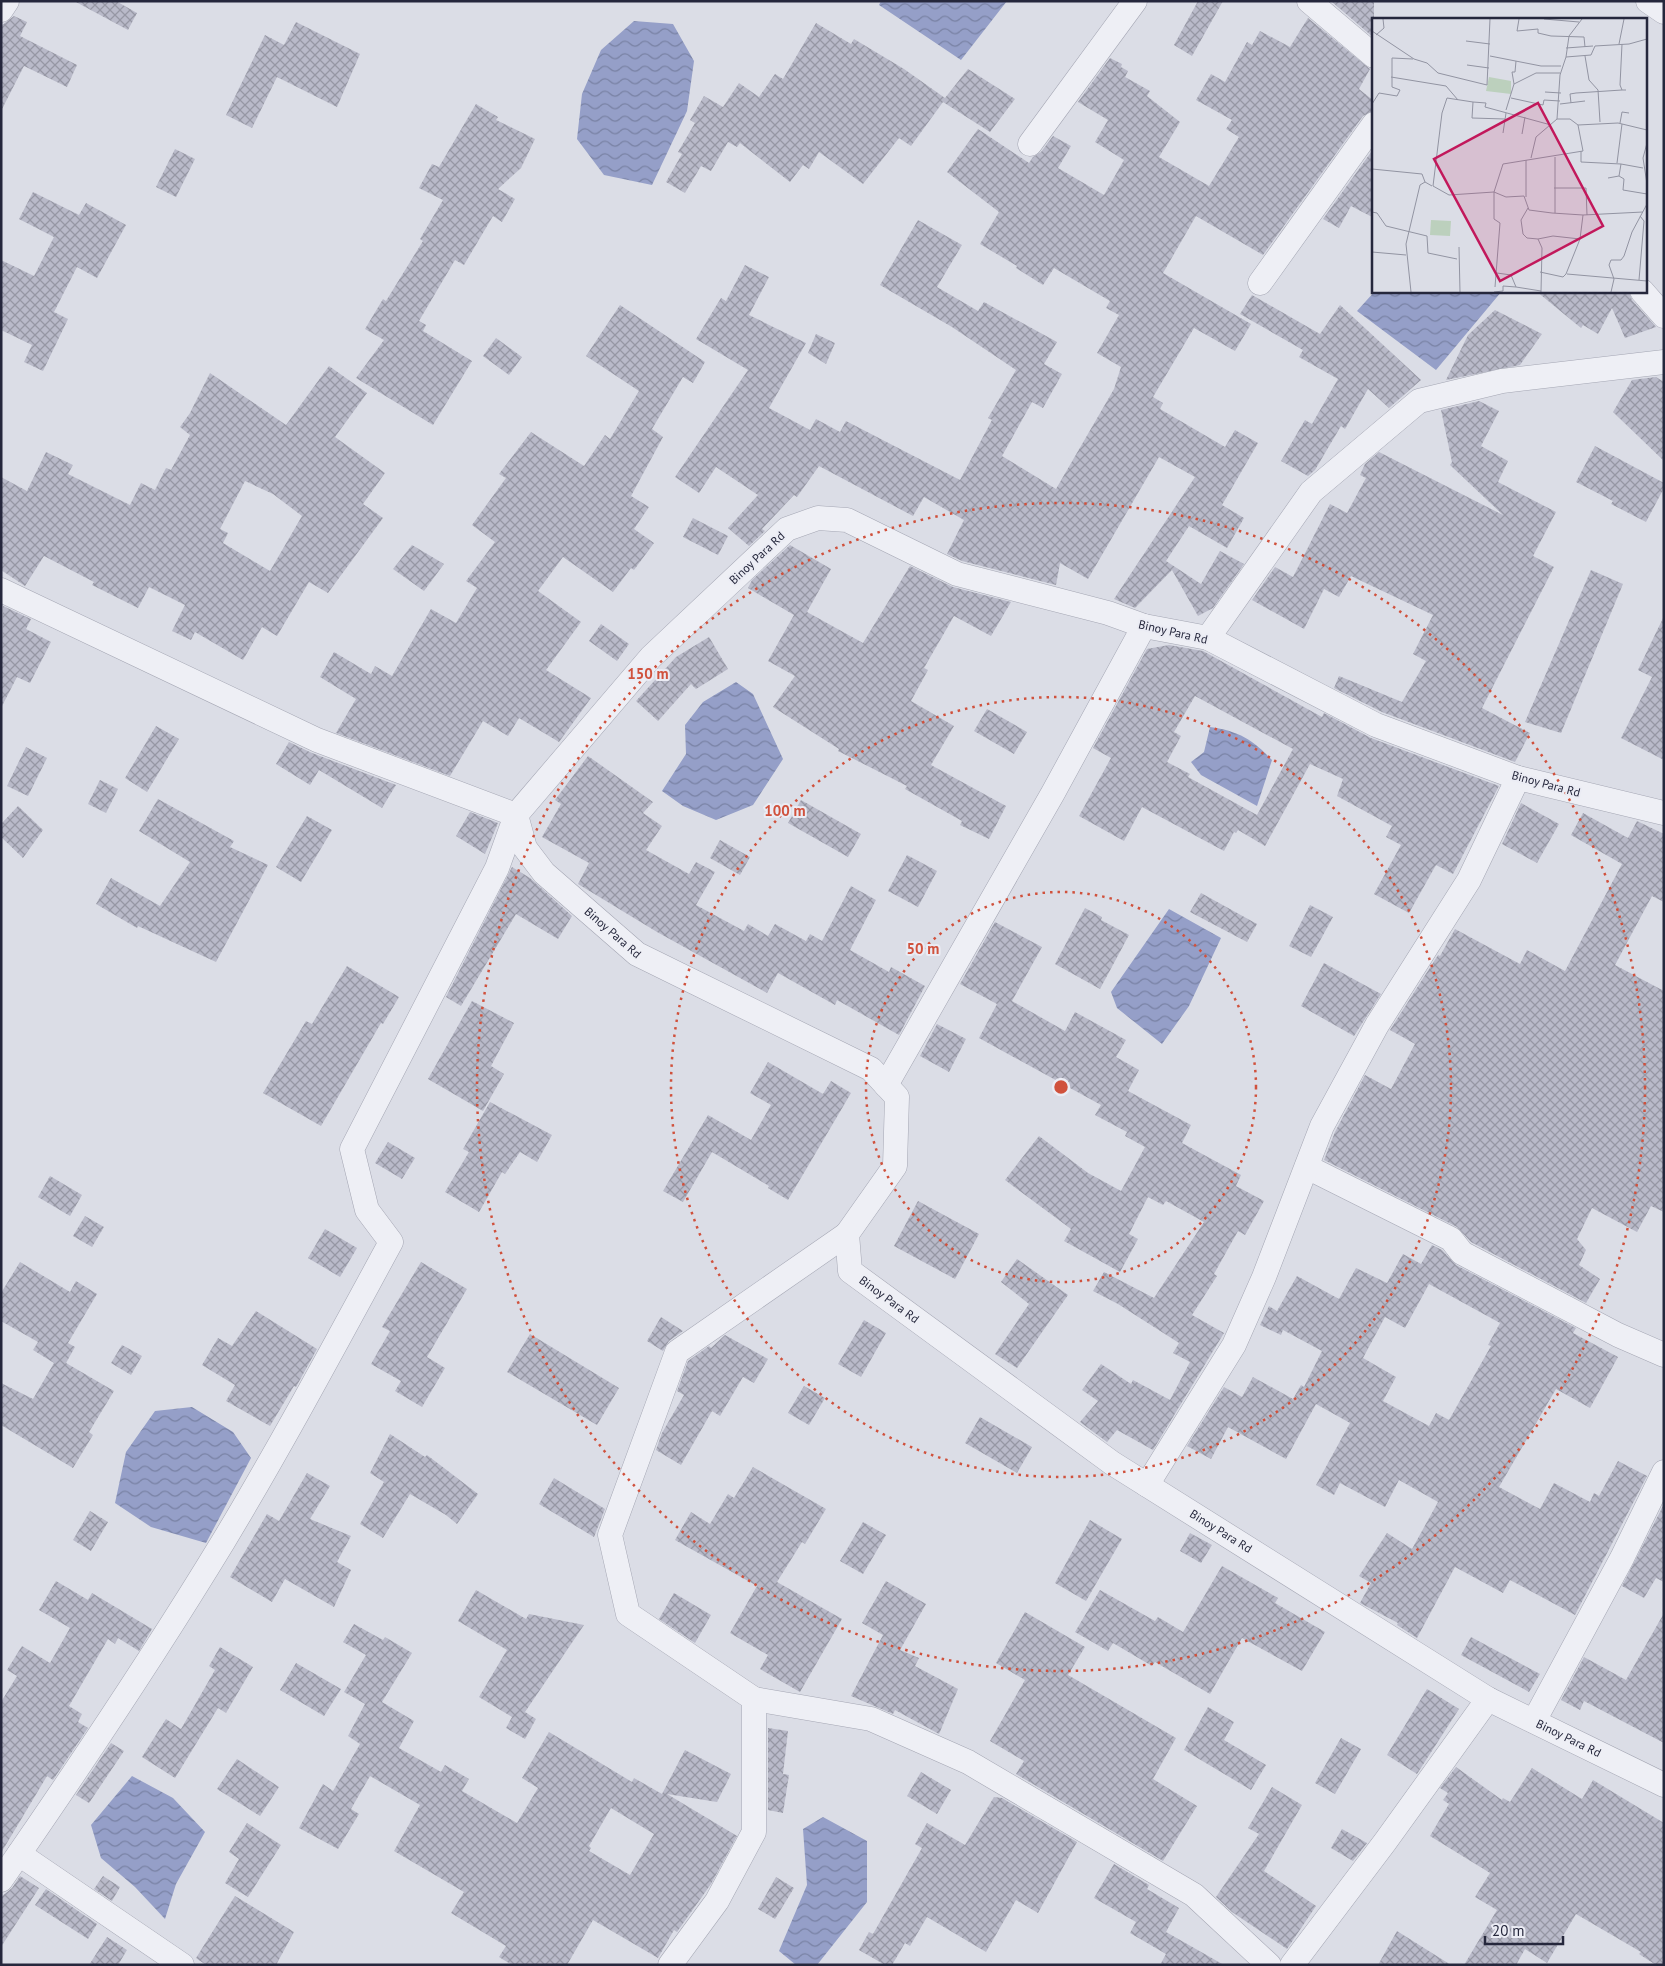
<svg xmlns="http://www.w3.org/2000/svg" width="1665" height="1966" font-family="'PT Sans',sans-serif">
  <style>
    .water { fill: url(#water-waves) }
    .building { fill: url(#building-cross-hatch); fill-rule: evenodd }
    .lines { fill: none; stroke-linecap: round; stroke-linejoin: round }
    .street-casing { stroke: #a4a6b3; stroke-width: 25 }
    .street { stroke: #eeeff5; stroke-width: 24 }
    .ring { fill: none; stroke: #d0513c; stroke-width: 2.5; stroke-dasharray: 2.5 5 }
    .labels { text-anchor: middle; stroke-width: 4; stroke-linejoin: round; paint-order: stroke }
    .street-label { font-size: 12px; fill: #25273c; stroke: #ebecf4 }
    .inset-road { fill: none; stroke: #9294a2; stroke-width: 1 }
    .view { fill: #c2185b; fill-opacity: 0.15; stroke: #c2185b; stroke-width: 2.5 }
    .inset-edge { fill: none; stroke: #25273c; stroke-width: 2.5 }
    .centre { fill: #d0513c; stroke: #ebecf4; stroke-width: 2.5 }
    .ring-label { font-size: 15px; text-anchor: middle; font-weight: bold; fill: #d0513c; stroke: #ebecf4; stroke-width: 4; stroke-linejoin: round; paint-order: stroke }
  </style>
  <defs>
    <pattern id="water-waves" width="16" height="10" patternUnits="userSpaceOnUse" patternTransform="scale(1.25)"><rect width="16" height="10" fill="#959fc8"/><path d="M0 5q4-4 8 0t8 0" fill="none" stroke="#7982a4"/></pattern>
    <pattern id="building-cross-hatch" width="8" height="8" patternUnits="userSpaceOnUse" patternTransform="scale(1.25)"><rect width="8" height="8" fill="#b9bac9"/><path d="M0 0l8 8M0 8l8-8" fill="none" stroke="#9697a4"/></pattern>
  </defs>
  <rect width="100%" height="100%" fill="#dbdde6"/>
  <path class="water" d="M881,1H1007L961,60L879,5Z
    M634,21L673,24L694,61L687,111L652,185L604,175L577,139L582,94L601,50Z
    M1375,291H1502L1436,370L1357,311Z
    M736,682L753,694L783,759L753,805L716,820L683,806L662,791L686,754L685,725L703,702Z
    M1210,727C1239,731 1253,740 1272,760L1257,806L1201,775L1191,762L1204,752Z
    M1169,909L1221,938L1189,1006L1162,1044L1117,1008L1111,992Z
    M192,1407L233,1432L251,1458L206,1543L151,1527L115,1503L126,1452L155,1411Z
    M132,1776L173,1798L205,1832L176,1884L165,1919L135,1887L101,1858L91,1825Z
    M823,1817L867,1841V1902L817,1965H796L779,1951L807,1885L803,1829Z"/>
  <path class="building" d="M74,1H116L137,13L128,30Z
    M1198,1H1223L1192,56L1174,45Z
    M1331,1H1374V38Z
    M14,16L27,22L20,36L77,65L67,87L24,66L1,111V26Z
    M1308,18L1370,69L1359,89L1374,101V111L1363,116L1263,255L1196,216L1163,273L1251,324L1235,351L1194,328L1153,397L1163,403L1160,409L1225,447L1235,430L1258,443L1222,505L1244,518L1227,548L1189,526L1166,561L1201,584L1220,551L1244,564L1213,608L1198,616L1172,570L1135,608L1114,599L1195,477L1159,457L1088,579L1060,563L1056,585L962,561L947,554L964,520L924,497L913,516L819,466L797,497L794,495L762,529L765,531L749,546L728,528L758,495L716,467L699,493L675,477L748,370L696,339L721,298L726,301L745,265L769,277L749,315L806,343L769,408L810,430L816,419L840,432L846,421L960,480L992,420L988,418L1016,370L952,327L880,285L918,220L962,245L937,287L978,311L984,302L1057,342L1044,364L1062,374L1043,408L1032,402L1002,456L1056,489L1114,389L1121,367L1097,353L1119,315L1106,308L1110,301L1054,268L1043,285L1016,268L1017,266L980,244L999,212L947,172L978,129L1029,163L1033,157L1041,152L1053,136L1071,146L1058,168L1104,195L1124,160L1095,142L1108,120L1078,102L1110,58L1122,64L1121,67L1128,71L1125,77L1150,91L1147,96L1180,122L1159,157L1209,186L1239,137L1226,129L1232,120L1196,100L1211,74L1225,82L1247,42L1252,45L1260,31L1290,47Z
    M296,22L360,54L337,107L277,77L252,128L226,115L265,35L284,45Z
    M816,23L851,44L854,39L904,69L945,98L968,69L1015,99L990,132L943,102L911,146L899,138L863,184L819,152L809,169L803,165L790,182L740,143L737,147L728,142L711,171L701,166L685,193L666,182L682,154L678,152L695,123L690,120L704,96L723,107L739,83L759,97L775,74L783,79Z
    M476,104L498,117L496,120L535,139L521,168L498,189L515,199L502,222L493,216L464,265L455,260L419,321L426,325L423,331L472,361L433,425L356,378L384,340L365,329L383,299L386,301L423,241L420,239L443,200L419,188L432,164L439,167Z
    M1374,148V218L1351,206L1339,228L1323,219Z
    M175,149L195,159L176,197L156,187Z
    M33,192L79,215L86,203L126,225L97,278L77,267L54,312L68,319L43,371L24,362L32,345L1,330V260L34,276L54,237L19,219Z
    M1536,291H1629L1632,300L1656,327L1625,338L1612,308L1598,334L1583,325L1581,328Z
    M1252,295L1320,334L1340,305L1421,380L1389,408L1368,389L1345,429L1341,426L1315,470L1308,476L1281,461L1305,420L1312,424L1338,379L1299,357L1303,350L1240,314Z
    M620,305L705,362L693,383L683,377L652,429L663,437L631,496L649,507L634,529L654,543L634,570L631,568L613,592L563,557L538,591L581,622L546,670L591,698L559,742L519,718L508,736L483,721L450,776L336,733L356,699L320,677L334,652L371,674L375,666L392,676L431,609L456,623L477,588L466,581L495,542L472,525L506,478L499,474L531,432L584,466L605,435L610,439L639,391L586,356Z
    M1495,310L1542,334L1520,365L1446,380L1468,335Z
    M816,334L835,343L826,364L808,353Z
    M496,338L522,357L509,375L483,356Z
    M329,366L367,393L335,437L385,473L363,504L383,518L328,593L309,582L277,636L262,627L243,660L195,632L191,640L172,631L185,605L149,587L138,608L92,585L94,582L44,556L25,586L1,570V477L27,491L46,452L73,465L68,474L130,505L141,483L155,490L166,468L171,470L190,435L180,427L190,413L210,373L286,425ZM245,481L273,494L302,516L270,571L223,543L228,533L220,529Z
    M1656,377L1664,382V461L1613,412L1632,380Z
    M1479,401L1499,411L1481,446L1508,461L1498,482L1556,512L1533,556L1554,567L1482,708L1530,733L1515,762L1382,712L1334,688L1339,676L1402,702L1426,661L1413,654L1433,615L1351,576L1339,597L1324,589L1304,629L1252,600L1275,567L1293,577L1330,504L1347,513L1366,478L1360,475L1365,464L1379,452L1503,515L1450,465L1452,462L1441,410Z
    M1595,446L1664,483V488L1646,522L1611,504L1613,501L1576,482Z
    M693,518L728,536L718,555L683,537Z
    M412,545L444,564L424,591L393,569Z
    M790,545L831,569L807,612L863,643L910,566L953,587L1011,602L991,636L954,616L924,668L928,670L911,701L954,726L931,765L1006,806L989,839L960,825L962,821L905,789L907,786L838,751L839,749L773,707L795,676L768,661L794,615L748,588L752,580Z
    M1591,570L1623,584L1561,733L1525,722Z
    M3,606L31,619L26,629L51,642L30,683L17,677L1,708Z
    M1664,616V760L1621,738L1652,677L1638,670Z
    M601,624L629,644L617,661L589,641Z
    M709,637L728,669L696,689L691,684L658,721L636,701L676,657Z
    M1169,645L1203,651L1322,717L1324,713L1371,738L1499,786L1453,874L1436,865L1409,913L1374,894L1401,845L1386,837L1392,826L1337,796L1343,779L1310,764L1265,846L1238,830L1236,833L1234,832L1224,851L1142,807L1124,841L1079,816L1111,758L1093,748L1147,649ZM1195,696L1293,749L1257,815L1188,777L1190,774L1167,762L1181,736L1174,732Z
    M987,709L1027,732L1014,754L974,731Z
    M156,726L179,739L147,792L125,778Z
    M289,742L312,753L396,785L382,808L319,770L310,785L276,764Z
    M26,747L47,758L28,796L7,786Z
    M588,756L653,802L643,813L662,826L646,850L689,874L696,862L715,872L696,905L744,931L748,924L768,936L775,924L806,941L810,934L822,941L851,886L876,900L850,950L889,972L891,967L925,986L899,1035L837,1000L835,1005L778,973L767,993L657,932L578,884L589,863L542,837L561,804L555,800Z
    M100,780L118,789L106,813L88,804Z
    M158,799L234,841L230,847L268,865L216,962L138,926L137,928L96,904L111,878L160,906L190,862L139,831Z
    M801,800L861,834L848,857L788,823Z
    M1521,803L1559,824L1537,863L1502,844Z
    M18,806L43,830L23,858L1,837V824Z
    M470,812L498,823L485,854L456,836Z
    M1583,813L1628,838L1637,821L1664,834V902L1652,896L1615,965L1664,991V1212L1651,1206L1637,1232L1592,1208L1577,1239L1586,1250L1579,1265L1600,1279L1586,1303L1471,1242L1457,1227L1324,1160L1335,1132L1365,1075L1391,1089L1415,1044L1390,1030L1438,955L1440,956L1455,929L1520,964L1527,950L1565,971L1622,864L1571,835Z
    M307,816L332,830L301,882L276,867Z
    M720,840L750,857L740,875L710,858Z
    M907,855L937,871L918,907L888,891Z
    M512,867L530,878L572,916L558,939L516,914L461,1006L446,997Z
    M1201,893L1257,924L1247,942L1190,912Z
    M1310,905L1333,917L1311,957L1289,946Z
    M1085,908L1102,917L1101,920L1129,935L1100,989L1055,964Z
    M995,922L1042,947L1012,1001L1065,1031L1075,1012L1126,1040L1116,1057L1139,1070L1128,1091L1191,1125L1182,1143L1241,1175L1236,1186L1264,1201L1245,1235L1238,1231L1214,1274L1217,1276L1192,1315L1224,1333L1153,1450L1117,1430L1107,1442L1080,1422L1098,1401L1082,1390L1101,1364L1131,1384L1133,1380L1170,1400L1190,1362L1173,1353L1179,1343L1118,1304L1093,1291L1104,1272L1154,1298L1204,1222L1166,1201L1163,1205L1148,1197L1129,1234L1138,1239L1120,1272L1064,1241L1071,1229L1005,1180L1039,1136L1088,1173L1121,1191L1145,1147L1125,1136L1127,1132L1095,1115L1101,1105L979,1038L997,1004L960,984Z
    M1324,963L1381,994L1354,1036L1301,1006Z
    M347,966L399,997L383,1024L381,1023L321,1126L263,1093L306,1021L312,1024Z
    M472,1001L514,1023L491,1066L504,1074L483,1111L428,1079Z
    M937,1024L966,1039L949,1072L920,1056Z
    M768,1062L823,1094L831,1081L851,1093L788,1200L768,1188L769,1186L712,1152L683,1202L663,1191L708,1115L751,1140L771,1105L750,1093Z
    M490,1102L552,1135L537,1162L520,1152L505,1174L502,1172L479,1212L445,1192L469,1152L463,1149Z
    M388,1142L415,1158L402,1179L375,1163Z
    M50,1176L82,1195L70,1216L38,1197Z
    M918,1201L979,1234L955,1279L894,1246Z
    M85,1216L104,1227L92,1247L73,1236Z
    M325,1229L357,1248L340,1277L308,1258Z
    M1432,1245L1442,1250L1456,1265L1576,1328L1573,1333L1618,1357L1590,1408L1556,1389L1499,1487L1540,1509L1554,1483L1590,1502L1594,1493L1599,1496L1618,1461L1647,1476L1575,1615L1510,1580L1503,1593L1455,1567L1417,1638L1397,1625L1398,1623L1360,1603L1371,1583L1359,1576L1387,1533L1412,1549L1438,1502L1399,1480L1385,1507L1340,1483L1334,1495L1316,1485L1350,1423L1316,1404L1286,1459L1228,1427L1211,1459L1187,1446L1224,1387L1242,1397L1253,1377L1293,1399L1301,1385L1304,1387L1322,1351L1283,1330L1281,1335L1260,1325L1269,1306L1277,1311L1297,1276L1339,1299L1356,1268L1387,1283L1403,1254L1421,1264ZM1429,1284L1500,1323L1488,1345L1491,1346L1449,1420L1436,1413L1429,1426L1383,1401L1396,1377L1363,1358L1385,1317L1405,1328Z
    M1017,1259L1068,1295L1017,1368L995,1354L1029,1304L1001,1282Z
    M20,1262L70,1292L76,1281L97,1294L68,1343L75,1347L66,1363L114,1391L89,1432L93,1435L73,1468L1,1425V1383L33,1399L54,1363L33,1350L38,1342L1,1321V1293Z
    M421,1262L467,1289L427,1357L445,1368L422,1407L395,1391L401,1381L371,1364L390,1331L382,1327Z
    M256,1311L317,1349L296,1387L294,1386L270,1426L226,1401L235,1385L202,1365L218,1338L232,1346Z
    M661,1317L683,1331L669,1341L663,1351L647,1341Z
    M864,1320L886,1333L861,1377L838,1364Z
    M530,1334L619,1388L597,1425L507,1372Z
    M725,1335L768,1359L754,1383L743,1377L720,1416L712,1411L681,1465L656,1450L662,1433L684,1395L677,1391L688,1361L709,1346L711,1348Z
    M122,1345L142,1356L131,1375L111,1363Z
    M804,1386L825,1398L809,1425L788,1413Z
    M980,1417L1032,1447L1017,1473L965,1443Z
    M390,1434L425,1457L427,1455L478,1494L457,1524L446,1515L410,1494L383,1538L360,1524L384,1482L370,1473Z
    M753,1467L826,1509L805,1544L802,1542L777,1582L842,1619L800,1692L760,1669L768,1655L730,1633L757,1586L675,1540L691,1512L710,1524L728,1494L734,1498Z
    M307,1473L330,1486L310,1519L351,1536L337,1562L351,1570L334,1607L285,1579L272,1602L230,1577L267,1514L279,1521Z
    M554,1478L605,1509L594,1537L539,1504Z
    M1664,1504V1582L1656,1578L1644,1598L1622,1586Z
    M90,1511L108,1522L91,1551L73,1540Z
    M1090,1520L1122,1539L1086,1601L1055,1583Z
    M863,1522L886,1535L863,1574L840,1561Z
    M1190,1533L1212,1545L1201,1563L1180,1551Z
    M1222,1566L1278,1598L1275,1603L1325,1632L1302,1671L1242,1638L1210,1694L1155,1662L1152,1666L1113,1643L1108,1651L1075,1632L1100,1590L1155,1621L1158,1617L1183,1632Z
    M56,1581L88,1600L92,1593L152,1629L139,1651L118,1638L115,1644L108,1639L69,1706L82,1714L78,1722L88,1728L53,1780L47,1776L1,1853V1702L17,1676L7,1670L22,1646L50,1663L70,1628L39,1610Z
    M886,1581L926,1604L900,1650L919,1658L915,1666L958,1689L939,1734L895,1710L893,1714L851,1696L883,1635L862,1623Z
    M476,1590L526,1619L529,1614L584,1625L525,1712L536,1719L525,1739L506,1728L512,1717L479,1697L507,1650L458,1621Z
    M674,1593L711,1615L695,1643L659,1619Z
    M1025,1612L1085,1647L1068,1675L1176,1738L1153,1779L1197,1806L1163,1861L1016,1774L1024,1761L990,1741L1025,1680L996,1663Z
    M1664,1613V1743L1584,1701L1580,1710L1561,1700L1584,1657L1626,1680Z
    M354,1624L383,1640L385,1637L412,1653L382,1702L414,1721L399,1748L441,1772L445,1765L469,1779L462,1791L517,1823L538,1788L522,1778L549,1732L632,1782L634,1778L662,1794L685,1750L731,1774L717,1802L667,1794L737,1836L711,1884L677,1932L674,1930L658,1958L593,1920L567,1965H512L499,1957L506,1946L451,1913L464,1892L394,1851L420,1805L370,1776L351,1809L359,1814L338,1849L299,1828L323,1784L333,1791L360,1744L348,1736L365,1704L344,1692L366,1655L343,1642ZM611,1808L654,1834L630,1875L589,1851L591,1848L589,1846Z
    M1471,1637L1540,1674L1529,1692L1461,1655Z
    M220,1647L253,1667L226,1713L218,1708L175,1778L142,1757L166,1719L181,1729L215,1670L209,1666Z
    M296,1663L341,1689L324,1716L280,1690Z
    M1427,1689L1459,1709L1417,1774L1387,1755Z
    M1208,1707L1234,1722L1224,1740L1266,1765L1251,1790L1184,1750Z
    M768,1728L788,1731L783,1774L789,1775L783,1813L768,1810Z
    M1341,1738L1361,1749L1335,1794L1315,1783Z
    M111,1743L124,1751L89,1803L76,1795Z
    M237,1759L279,1787L260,1816L217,1789Z
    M1456,1767L1502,1800L1503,1798L1510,1802L1532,1768L1582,1799L1593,1780L1664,1823V1965H1656L1639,1954L1641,1952L1576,1914L1547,1963L1525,1949L1516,1965H1464L1497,1910L1475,1897L1490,1873L1430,1836L1449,1804L1443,1800L1448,1793L1440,1788Z
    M921,1772L951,1790L937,1814L907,1796Z
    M1272,1787L1302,1805L1264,1871L1316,1906L1287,1949L1232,1912L1216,1897L1259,1834L1248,1828Z
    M994,1797L1002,1798L1077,1842L1038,1913L1016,1900L986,1952L927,1917L910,1946L905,1943L892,1965H885L859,1950L869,1932L873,1934L922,1848L915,1844L927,1823L965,1845Z
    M247,1823L281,1845L248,1897L225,1883L239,1859L229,1852Z
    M1342,1829L1367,1843L1353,1861L1331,1848Z
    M1114,1864L1149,1885L1147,1889L1179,1908L1166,1932L1224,1965H1160L1166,1954L1130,1933L1136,1922L1094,1898Z
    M20,1876L39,1888L1,1947V1897L12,1888Z
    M103,1876L120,1887L112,1901L94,1889Z
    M776,1877L794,1888L775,1919L758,1909Z
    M46,1889L97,1924L88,1939L35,1905Z
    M235,1896L294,1932L276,1965H206L196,1958Z
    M1397,1931L1451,1965H1378Z
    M107,1937L127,1950L118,1965H89Z"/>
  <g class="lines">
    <defs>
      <g id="street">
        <path d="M1309,1L1374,56"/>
        <path d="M1648,1L1664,12"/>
        <path d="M1,10L7,1"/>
        <path d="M1030,144L1135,1"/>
        <path d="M1260,283L1374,124"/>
        <path d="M1642,291L1664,316"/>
        <path d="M1,590L317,740L516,815L497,868L352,1149L367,1210L391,1242C336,1343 282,1444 223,1542C153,1657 78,1769 1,1880"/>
        <path d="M1208,638L1311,492L1419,401L1502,381L1664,362"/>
        <path id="s1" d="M1664,813L1518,778L1376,725L1208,638L1144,626L1108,613L957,574L847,520L818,518L787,529L651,657L516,815L525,848L544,873L637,954L871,1069L897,1097L895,1166L847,1234L850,1271L1112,1463L1488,1699L1664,1785"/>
        <path d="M886,1085L1053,793L1144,626"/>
        <path d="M1307,1167L1451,1239L1462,1253L1618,1335L1664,1355"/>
        <path d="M1147,1485L1234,1345L1264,1277L1322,1126L1377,1025L1469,880L1518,778"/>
        <path d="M754,1699L871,1719L968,1762L1194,1895L1269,1965"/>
        <path d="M1534,1721L1622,1558L1664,1472"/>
        <path d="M19,1854L182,1965"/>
        <path d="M670,1965L717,1901L754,1832V1699L628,1614L610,1535L677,1352L847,1234"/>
        <path d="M1292,1965L1385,1842L1488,1699"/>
      </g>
    </defs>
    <use href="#street" class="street-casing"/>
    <use href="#street" class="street"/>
  </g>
  <g class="ring">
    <circle cx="1061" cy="1087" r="195"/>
    <circle cx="1061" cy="1087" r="390"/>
    <circle cx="1061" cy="1087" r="584"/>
  </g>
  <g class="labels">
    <g class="street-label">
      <text transform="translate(757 558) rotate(-43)" y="4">Binoy Para Rd</text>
      <text transform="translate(1173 632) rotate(13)" y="4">Binoy Para Rd</text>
      <text transform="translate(1546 784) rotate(15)" y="4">Binoy Para Rd</text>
      <text dy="4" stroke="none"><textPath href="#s1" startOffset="1486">Binoy Para Rd</textPath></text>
      <text dy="4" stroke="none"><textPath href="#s1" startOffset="2055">Binoy Para Rd</textPath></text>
      <text dy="4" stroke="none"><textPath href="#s1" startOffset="2460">Binoy Para Rd</textPath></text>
      <text dy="4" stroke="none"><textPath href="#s1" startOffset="2865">Binoy Para Rd</textPath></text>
    </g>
  </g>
  <g transform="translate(1372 18)">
    <rect width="275" height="275" fill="#dbdde6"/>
    <path d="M117,59L139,63V76L114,73ZM59,202L79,203L78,218L58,217Z" fill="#bcd0bd"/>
    <path class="inset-road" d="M147,1L145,13L166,11V15L179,18L212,19L213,29M172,1L207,4M0,13L42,41L55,45L66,55L115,67L118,1M4,17L12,10L11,1M94,23L118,26M247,26L252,1M250,26L248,67L250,72H254M194,30L221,28M118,38L169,48H189M213,38L217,62L226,72L228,104M194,39L188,57L185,101H198L206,107L246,105L275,112M194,39L219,37L223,28L257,26L275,21M194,39L197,18L210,1M95,47L117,50M19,59L74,68L86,82M142,66L140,54H143L144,43M173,74L189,75M139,80L171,87L172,82L188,83M101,84L114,85L113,89L179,107M199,85L198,76L204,75L250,72M0,86L7,75L25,78L28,72L20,69V40L41,41M188,86L213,83M134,92L142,66L164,55H188M248,105L250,94L257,95M206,107L211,133L131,146L122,174L134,179L152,178L157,192L180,195L211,197L271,194M131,115L134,95M150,116L153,99M275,125L271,140L275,166M209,133V144L249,146L247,158L236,160M183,139V195M159,140L164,119L185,101M245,145L250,106M249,146L271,150M0,151L50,156L53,164L60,168M247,158L252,161L251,172L275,176M182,170H214L215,197M154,179V142M156,190L149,202L151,216L155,220L166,221L170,230L169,274M0,194L5,195L14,208L55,218L56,235L85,241M166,221L181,218L208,221M87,229L88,274M0,234L34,237M168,254L191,259L194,256L208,221L211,197M125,255L139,257L144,269L169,273M195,256L275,263M267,262L272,203L268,198M123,269L128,205L122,201V174L77,177L61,168L70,95L75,80L101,84L100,100L133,101M39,274L34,226L48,167L53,164M122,274L131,273V268L144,269M239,274L242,261L237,247L239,242H249L252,238L260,214L275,186"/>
    <path class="view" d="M166,85L231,208L128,263L62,141Z"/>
    <rect width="275" height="275" class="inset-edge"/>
  </g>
  <circle cx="1061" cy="1087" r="8" class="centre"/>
  <g class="ring-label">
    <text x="648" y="679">150 m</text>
    <text x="785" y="816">100 m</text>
    <text x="923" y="954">50 m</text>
  </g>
  <rect width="1665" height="1966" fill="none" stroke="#25273c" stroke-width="5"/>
  <path d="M1485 1936v8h78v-8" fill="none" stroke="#25273c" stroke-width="2.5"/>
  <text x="1492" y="1936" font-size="15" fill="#25273c" stroke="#ebecf4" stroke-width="4" paint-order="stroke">20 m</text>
</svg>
